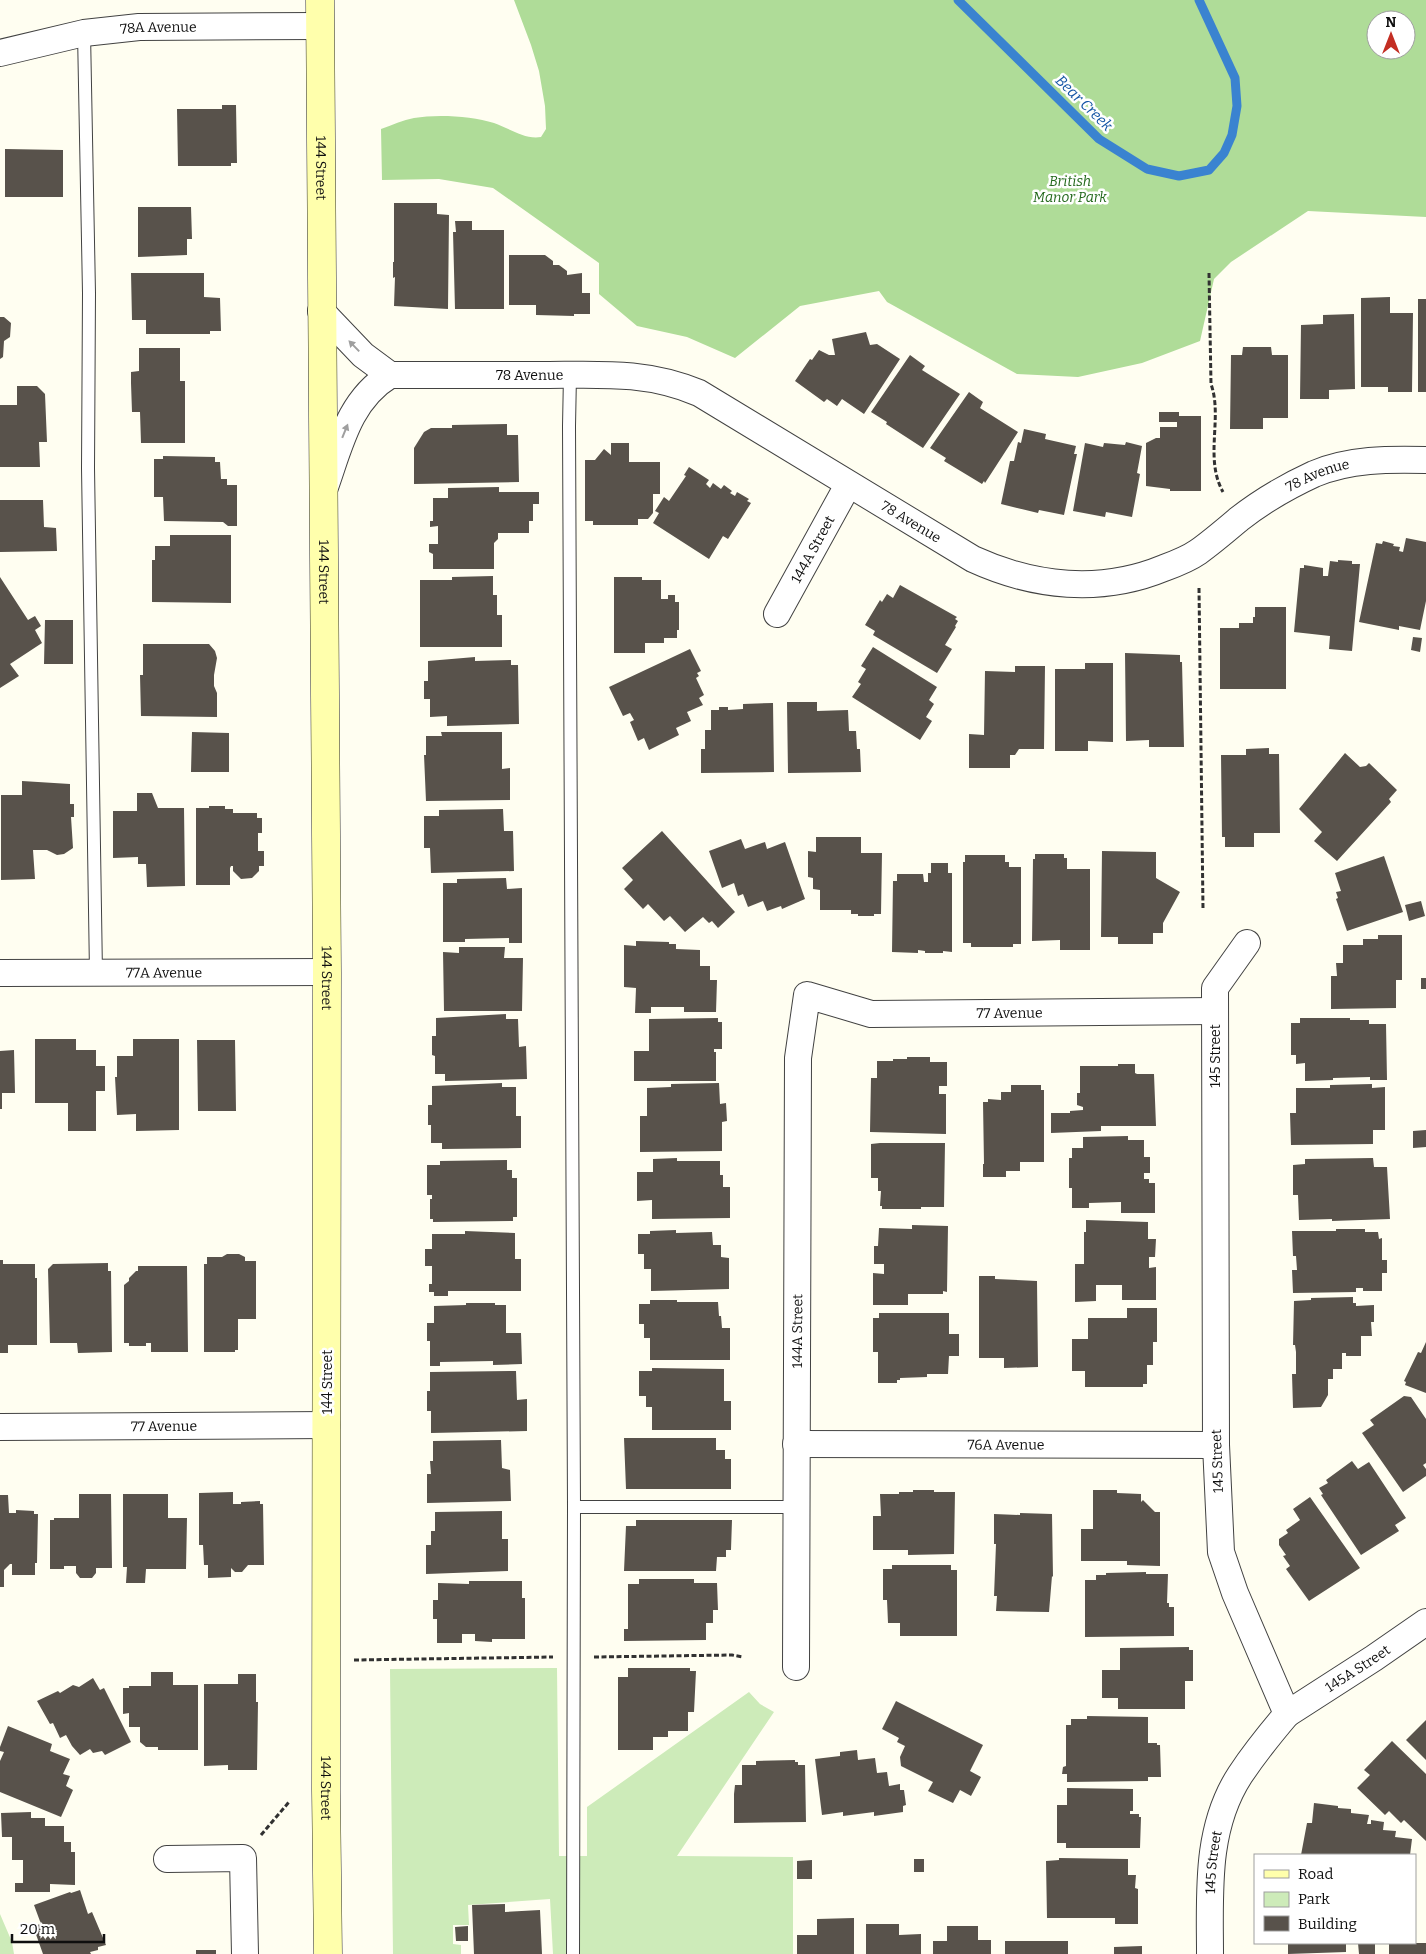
<svg xmlns="http://www.w3.org/2000/svg" width="1426" height="1954" font-family="Bitter,serif">
  <style>
    .green { fill: #cdebb9 }
    .forest { fill: #afdc98; fill-rule: evenodd }
    .lines { fill: none; stroke-linecap: round; stroke-linejoin: round }
    .stream { stroke: #3a83d0; stroke-width: 9 }
    .building { fill: #58524b }
    .service-casing { stroke: #424242; stroke-width: 14 }
    .minor-casing { stroke: #424242; stroke-width: 28 }
    .secondary-casing { stroke: #313131; stroke-width: 29 }
    .path { stroke: #313131; stroke-width: 3; stroke-dasharray: 5 2.5; stroke-linecap: butt }
    .service { stroke: #fff; stroke-width: 12 }
    .minor { stroke: #fff; stroke-width: 26 }
    .secondary { stroke: #ffffac; stroke-width: 28 }
    .oneway { fill: #9f9f9f }
    .labels { text-anchor: middle; stroke-width: 5; stroke-linejoin: round; paint-order: stroke }
    .street-label { font-size: 14px; fill: #0f0f0f; stroke: #fff }
    .park-label { font-size: 14px; font-style: italic; fill: #24691d; stroke: #fff }
    .water-label { font-size: 15px; font-style: italic; fill: #1455a5; stroke: #fff }
  </style>
  <rect width="100%" height="100%" fill="#fffef1"/>
  <path class="green" d="M557,1668L559,1856H587V1807L749,1692L760,1704L774,1712L677,1856L793,1857V1954H553L550,1899L468,1905L469,1925H453V1944L461,1945V1954H393L390,1669Z
    M0,1914L12,1942L14,1954H0Z"/>
  <path class="forest" d="M514,0H1426V217L1308,211L1231,262L1214,279L1200,341L1142,363L1078,377L1017,374L887,302L879,291L800,306L735,358L687,337L637,326L599,294V263L493,188L439,179L382,180L381,129C392,125 403,120 414,118C437,114 472,116 494,123C509,128 525,140 541,137L546,129L545,106L539,71L531,45ZM1376,20H1406V50H1376Z"/>
  <g class="lines">
    <path class="stream" d="M958,0L1099,139L1147,169L1179,176L1209,170L1224,153L1232,135L1237,106L1235,78L1199,0"/>
  </g>
  <path class="building" d="M222,105H236L237,163H231V166H178L177,109H222Z
    M5,149L63,150V197H5Z
    M394,203H437V214L449,215L448,309L394,306L395,277L393,278V262H394Z
    M138,207H191L192,239H187V255L138,257Z
    M455,221H472V230H504V309H455L453,232H456Z
    M509,255H545L553,261V265H559L567,271V275L582,273V293H590V314H574V316L536,315V305H509Z
    M131,273H204V297L220,298L221,331H210V334H146V320H132Z
    M1390,297V313H1413L1412,392H1388V387H1361V298Z
    M1418,299H1426V392H1418Z
    M1354,314L1355,389L1329,390V399H1300L1301,325L1323,324V315Z
    M0,317H4L11,323L10,337L4,341L3,357L0,359Z
    M866,332L870,345L877,344L900,359L864,414L842,399L837,406L827,399L824,402L795,381L810,359L812,360L819,350L829,355H835L832,339Z
    M1243,347H1271L1272,355H1288V418H1263V429H1230L1231,355H1242Z
    M139,348H180V381H185V443H141L140,412H132L131,383V372L139,371Z
    M910,355L925,366L922,370L960,394L923,448L886,424L887,422L871,412Z
    M17,386H37L45,394L47,442H39L40,467H0V405H17Z
    M969,392L983,402L980,408L1018,432L985,483L984,481L982,484L944,461L946,458L930,448Z
    M1159,412H1179V416H1201V491H1170V489L1146,486V443L1156,438H1160V427H1177V422H1159Z
    M507,424V435H518L519,482L414,484V448L424,432L431,428H452V425Z
    M1024,429L1046,434L1045,439L1076,446L1074,454H1077L1064,515L1039,510L1038,513L1001,504L1010,461H1014L1018,442L1021,443Z
    M1126,442L1142,446L1137,473L1140,474L1132,517L1106,512L1105,517L1073,511L1085,443L1103,447L1104,443L1125,445Z
    M611,443H629V462H660V494H653V513L648,519H638V525H593V521H585V460H595L604,449L611,455Z
    M163,456L215,457V462H220L221,479H227V485H237V526H228L223,522L164,521L163,497H154V459H163Z
    M689,467L709,480L706,484L710,488L713,483L721,489L724,485L732,491L730,493L735,496L737,492L749,499L747,501L751,503L728,539L723,536L709,559L653,523L659,513L655,511L664,497L669,501L686,476L684,475Z
    M499,487V492H539V504H533V521H529V533H498V539L494,543V569H433V554L429,552V544H438V526L430,527V521H433V498H448V488Z
    M0,500H43L44,527L56,528L57,551L0,552Z
    M170,535H231V603L152,602V560H155V546H170Z
    M1406,538L1426,542V601L1420,630L1399,626V630L1359,622L1376,543L1382,544L1383,541L1394,544L1393,546L1400,547L1399,551L1403,552Z
    M1338,560L1352,561V564H1360L1352,651L1329,649L1330,636L1294,632L1300,568H1304V565L1323,568V576H1328L1330,561L1338,562Z
    M493,576V595H497V615H502V647H420V580H452V577Z
    M0,577L28,620L35,616L41,626L35,630L42,643L10,664L19,676L0,688Z
    M614,577H642V580H661V599H668V595H675V602H679V630H677V638H664V643H645V653H614Z
    M900,585L957,617L955,619L958,621L955,626L956,627L945,645L952,649L937,673L873,635L875,631L865,625L880,600L882,602L887,594L893,598Z
    M1255,607H1286V689H1220V628H1239V623H1253V617H1255Z
    M45,620H73V664H44Z
    M1413,637L1422,638L1420,652L1411,650Z
    M143,644H209L215,651L217,658L214,675V686L217,693V717L141,716L140,675H143Z
    M873,647L937,687L929,700L934,704L926,717L932,721L920,740L852,697L861,684L858,682L866,669L861,666Z
    M690,649L701,671L697,673L699,676L696,678L704,695L699,698L703,705L687,712L691,721L676,728L679,735L649,750L644,738L638,741L630,722L634,720L630,713L623,716L609,687Z
    M1125,653L1180,655V662H1182L1184,747H1149V740L1126,741Z
    M475,657V661L511,660V665H518L519,724L447,726V716L430,717V699H424V681H428V661Z
    M1085,663H1113V742L1088,741V751H1055V669H1085Z
    M1015,666H1045L1044,749H1019L1015,755H1010V768H969V734L984,735L985,671L1015,672Z
    M787,702H817V711L848,710L849,731H856L857,749H860L861,772L788,773Z
    M773,703L774,772L701,773V749H705V730H711V710H719V707H728V710L743,709V704Z
    M192,732L229,733V772H191Z
    M441,732H502V769L510,768V800L426,801L424,755H426V736H442Z
    M1269,748V754H1279L1280,833H1254V847H1225V837H1222L1221,755H1246V749Z
    M1345,753L1360,767L1366,766L1369,763L1397,790L1389,799L1391,802L1337,861L1314,841L1322,832L1299,809Z
    M22,781L70,784V804H74V817H71L73,848L64,854L57,855L47,850H33L35,879L1,880V795H22Z
    M137,793H152L158,808H184L185,886L147,887L146,864H138V857L113,858V811H137Z
    M209,806H225V809H233V813H257V818H262V833H258V851H264V866H259V871L252,878L241,879L233,871V866H231L230,868V885H196V808H209Z
    M503,809L504,831H513L514,871L431,873L430,848H424V816H439V810Z
    M662,831L735,912L718,928L712,921L709,923L703,917L685,932L670,916L664,921L648,904L643,909L624,889L633,880L622,868Z
    M816,837H861V853H882L881,914H874V916H858V914H851V910H820V890L813,889V878L808,877V851L816,852Z
    M741,839L745,849L765,842L767,849L785,842L805,899L782,909L781,906L767,911L763,901L748,907L743,894L738,896L734,883L722,888L709,851Z
    M1102,851L1156,852V878L1180,892L1163,923V933H1153V944H1118V937H1101Z
    M1035,854H1064V858H1067V869H1090V950H1060V940L1032,941L1033,859H1035Z
    M965,855H1005V862H1009V867H1021V944H1013V947H971V943H963V862H965Z
    M1384,856L1403,912L1347,931L1336,899L1338,898L1336,892L1341,891L1335,873Z
    M931,863H948V873H952V952L943,951V953H925V951L918,950V953L892,952L893,881H897V874H923L924,882H928V873H931Z
    M506,878L507,889L522,888V943H509V938L465,939V942H443V883H457V879Z
    M1421,901L1425,916L1409,921L1405,905Z
    M1378,935H1402V980H1396V1008L1331,1009V976H1337L1336,963H1343V945H1363V939H1378Z
    M636,941L669,942V944H676V949L700,950V966H710V980H717L716,1012H684V1007H651V1013H635L636,988L624,987V945L636,946Z
    M459,947H505L504,958H523L522,1011H444L443,952L459,953Z
    M1421,978H1426V989H1421Z
    M506,1014V1019H518L519,1047L526,1046L527,1079L445,1081V1074H435V1056L432,1055V1036H436V1018Z
    M718,1018V1022H722V1049H714V1052H716V1081H634V1051H649V1019Z
    M1300,1018H1350V1020H1369V1024H1386L1387,1080H1370V1077L1333,1078V1080L1305,1081V1063L1296,1064V1055H1291V1023H1300Z
    M35,1039H76V1050H96V1066H105V1091H96V1131H68V1103H35Z
    M133,1039H179V1130L136,1131V1114L117,1115L115,1077H117V1056H133Z
    M197,1040H235L236,1111H198Z
    M14,1050L15,1093H2V1109H0V1051Z
    M907,1057H930V1062H947V1086H939V1094H946V1134L870,1132L871,1078H877V1061H893V1059H907Z
    M1118,1064H1135V1073L1137,1074H1154L1156,1126H1101V1131L1051,1133V1113H1070V1111L1083,1110V1107L1077,1105V1093H1080V1066H1118Z
    M502,1083V1087H516V1116H521V1148L442,1149V1143H431V1125H428V1105H432V1086Z
    M719,1083L720,1104L726,1103L727,1121L722,1122V1151L640,1152V1116H647V1088L671,1087V1084Z
    M1372,1084V1088L1385,1087V1130H1373V1144L1291,1145L1290,1113H1296V1088H1330V1085Z
    M1011,1085H1041V1090H1044V1162H1020V1171H1006V1177H983V1164H984L983,1102H988V1099L1001,1100V1092H1011Z
    M1426,1130V1147L1413,1148V1131Z
    M1128,1136V1140H1144V1157H1150V1173H1144V1179H1149V1183H1155V1213H1121V1202L1089,1203V1208H1072V1188H1069V1158H1072V1148H1083V1137Z
    M880,1143H945L944,1207H921V1209H882V1206H880L881,1191H878V1178H871V1144Z
    M677,1158V1161H720V1175H723V1187H730V1218L652,1219V1200L637,1201V1172H653V1159Z
    M1373,1158L1374,1167H1387L1390,1219L1332,1221V1219L1299,1220L1298,1195H1293V1165L1305,1164V1159Z
    M507,1160V1170H512V1178H517V1217H513V1221L433,1222V1219H430V1199H432V1195H427V1165H440V1161Z
    M1086,1220L1148,1222V1239H1156L1155,1257H1149V1268L1156,1267V1300H1122V1285H1096V1301L1075,1302V1264H1084V1232H1086Z
    M912,1225L948,1226L947,1292L943,1291V1294H908V1305H873V1273L884,1274V1264H874V1246H878L879,1228L912,1229Z
    M1336,1229H1365V1232H1378L1379,1239L1382,1238V1260H1387V1273H1382V1291H1363V1288H1356V1292L1293,1293L1292,1270H1297L1296,1256H1293L1292,1231H1336Z
    M676,1230V1233L712,1232L713,1245H721V1257L729,1258V1289L651,1291V1269H644V1254H638V1234H650V1231Z
    M465,1231L515,1233V1259H521V1291H448V1296H434V1292H429V1284H432V1266H425V1249H432V1234H465Z
    M227,1254H239L245,1257V1261H256V1319H238V1350H235V1352H204V1264H207V1257H222Z
    M0,1260H3V1264H35V1278H37V1345H8V1353H0Z
    M108,1263V1271H111L112,1352L78,1353L77,1343H50L48,1269L53,1264Z
    M138,1266H187L188,1352H151V1343H146V1346H129V1343H124V1285L129,1281V1278L136,1271H138Z
    M979,1276H995V1279L1037,1281L1038,1367L1004,1368V1358H979Z
    M1353,1297V1303H1356V1306L1374,1305V1322H1371L1372,1336H1361V1356H1346V1353H1342V1369H1333V1379H1328V1395L1321,1407L1293,1408L1292,1374H1296V1352L1295,1345H1293L1294,1301L1311,1300V1298Z
    M650,1300H677V1302H718L719,1316H721L722,1328H730V1360H650V1338H644V1324H639V1304H650Z
    M466,1303H495V1305H506V1333H521L522,1364L493,1365V1361L440,1362V1366H430V1341H427V1323H434V1306L466,1305Z
    M1127,1308H1157V1342H1153V1365H1147V1384H1143V1387H1085V1371H1072V1339H1088V1318H1127Z
    M879,1313H949V1334H959V1356H949L948,1374H927V1377L900,1378V1380H897V1383H878V1352H873V1318H879Z
    M1426,1342V1393L1405,1385L1406,1382L1404,1381L1418,1352L1421,1353Z
    M652,1368L724,1369V1401H731V1430H652V1407H646V1396H639V1371H652Z
    M516,1371L517,1400L527,1399V1431L431,1433V1411H427V1391H430V1372Z
    M1404,1396L1411,1397L1426,1419V1463L1423,1465L1426,1469V1476L1403,1492L1362,1433L1374,1425L1370,1420Z
    M624,1438H716V1450H725V1459H731V1489H626Z
    M501,1440L502,1468L510,1470L511,1501L427,1503V1474H431L430,1461H433V1441Z
    M1352,1461L1358,1469L1369,1462L1406,1518L1395,1525L1399,1531L1361,1555L1321,1495L1323,1494L1319,1488L1328,1483L1326,1480Z
    M913,1490H934V1492H955L954,1554L908,1555V1550H873V1516H881L880,1494H899V1492H913Z
    M1093,1490H1117V1493L1141,1494V1502L1143,1500L1155,1512H1160V1566L1127,1565V1561H1081V1529H1093Z
    M233,1492V1504H241V1502L260,1501V1504H263L264,1565H248L242,1572H235L231,1568V1577L208,1578V1565H204L203,1545H199V1493Z
    M79,1494H111L112,1568H96V1573L92,1578H80L76,1573V1566H64V1569H50V1520H54V1518H79Z
    M123,1494H168V1518H187L186,1569H146L145,1583H126L127,1567H123Z
    M0,1495H8L9,1513H16V1510L34,1511V1514H38L37,1563H35V1575H12V1564H10L4,1570V1587H0Z
    M1310,1497L1360,1568L1309,1601L1286,1569L1290,1566L1283,1556L1286,1555L1279,1545V1539L1288,1533L1286,1530L1300,1520L1293,1509Z
    M502,1511V1539H508V1571L426,1574V1545H431V1531H435V1512Z
    M1020,1513L1052,1514L1053,1577L1052,1576L1049,1612L996,1611L997,1596H994L996,1544H994V1514L1020,1515Z
    M636,1520H732L731,1550H726V1557H717L716,1571H624L626,1526H636Z
    M892,1565H951V1570H957V1636H900V1623H888L887,1600H883V1569H892Z
    M1146,1572V1574H1168L1167,1603H1169V1607H1174V1636L1085,1637V1580H1096V1575H1106V1573Z
    M639,1579H694V1583H717L718,1610H713V1623H706V1640L624,1641V1629H628V1584H639Z
    M469,1581H522V1598H525V1639H492V1642L475,1641V1634H462V1643H437V1619H433V1600H438V1583L469,1584Z
    M1189,1647V1650H1193V1681H1185V1709H1118V1698H1102V1670H1120V1648Z
    M628,1668H690V1671H696L694,1712H688V1731H668V1737H653V1750H618V1677H628Z
    M151,1672H173V1685H198V1750H158V1747H146L140,1742V1727H129V1713L123,1714V1688H129V1686H151Z
    M238,1674H256V1702H258L257,1770H228V1765L204,1766V1684H238Z
    M93,1678L100,1690L104,1688L131,1742L105,1755L102,1751L93,1753L90,1749L80,1755L72,1746L66,1735L60,1738L53,1723L50,1724L37,1701L58,1691L60,1693L73,1685L79,1687Z
    M896,1701L983,1745L970,1771L981,1777L971,1796L960,1790L953,1803L928,1791L933,1782L901,1766L900,1757L905,1746L897,1742L899,1738L882,1729Z
    M1087,1716L1148,1717V1743H1157V1745H1160L1161,1777H1148V1781L1067,1782V1774H1062L1063,1767L1066,1766V1725H1071V1719H1087Z
    M1426,1720V1760L1406,1740Z
    M8,1726L52,1744L50,1751L70,1759L63,1774L70,1776L66,1786L73,1790L61,1817L0,1792V1761L4,1752L0,1751V1747Z
    M1392,1741L1426,1774V1841L1404,1820L1401,1823L1389,1811L1385,1815L1357,1788L1370,1775L1364,1770Z
    M857,1750L858,1760L875,1758L877,1773L887,1772L889,1786L900,1784V1790H904L906,1805L903,1806V1812L874,1816V1812L843,1816V1812L822,1815L815,1759L840,1756V1752Z
    M795,1760V1762H798V1765H805L806,1822L734,1823V1794L735,1785H742V1765H756V1761Z
    M1067,1788L1133,1789V1811H1130V1814H1139V1817H1141L1140,1848H1066V1843H1057V1805H1067Z
    M1314,1803L1338,1806V1808L1351,1809V1813L1369,1815L1367,1824H1371V1820L1384,1822L1383,1830L1396,1831L1395,1837L1412,1839L1410,1855H1301L1307,1823H1312Z
    M31,1812V1818H45V1826H64V1842H71V1852H75V1885L50,1884V1892H15V1883H23V1860H12V1837H2L1,1813Z
    M1059,1858L1128,1859V1875H1136L1135,1888L1138,1889V1924H1115V1918H1047L1046,1861L1059,1860Z
    M914,1859H924V1872H914Z
    M812,1860V1879H797V1861Z
    M80,1890L88,1914L92,1912L106,1945L98,1947V1950L90,1952L91,1954H43L33,1926L41,1924L34,1905L70,1892L71,1893Z
    M505,1904V1912L540,1910L542,1954H474L472,1905Z
    M854,1918V1954H797V1935H817V1919Z
    M866,1924H899V1935L921,1934V1954H866Z
    M468,1926V1941H456L455,1927Z
    M947,1926H978V1940H991V1954H933V1941H947Z
    M1005,1941H1068V1954H1005Z
    M1288,1943H1346V1952L1288,1954Z
    M1358,1943H1375V1954H1359Z
    M1389,1943H1426V1954H1389Z
    M1142,1946V1954H1114V1947Z
    M196,1950H216V1954H196Z"/>
  <g class="lines">
    <defs>
      <path id="service" d="M84,33L89,293L88,468L96,973
        M570,375L569,426L574,1507L573,1954
        M574,1507H795"/>
      <g id="minor">
        <path id="s1" d="M0,53L84,33L139,27L320,26"/>
        <path d="M321,311L363,355L390,375"/>
        <path id="s2" d="M325,487C340,445 349,400 390,375C439,375 489,375 538,375C596,375 645,370 699,393L973,559C1034,587 1101,594 1164,568C1175,564 1188,559 1198,552C1212,542 1226,530 1239,519C1262,501 1288,486 1314,474C1349,459 1389,459 1426,460"/>
        <path id="s3" d="M777,614L848,485"/>
        <path id="s4" d="M0,973L327,972"/>
        <path id="s5" d="M0,1427L327,1425"/>
        <path id="s6" d="M796,1444L1216,1445"/>
        <path id="s7" d="M796,1667L798,1058L807,995L871,1014L1215,1011"/>
        <path id="s8" d="M1287,1714L1374,1658L1426,1622"/>
        <path d="M167,1859L243,1858L245,1954"/>
        <path id="s9" d="M1210,1954C1210,1893 1205,1829 1240,1775C1254,1754 1270,1734 1287,1714L1235,1593L1221,1552L1216,1445L1215,988L1247,943"/>
      </g>
      <g id="secondary">
        <path id="s10" d="M320,0L327,972L326,1790L328,1954"/>
      </g>
    </defs>
    <use href="#service" class="service-casing"/>
    <use href="#minor" class="minor-casing"/>
    <use href="#secondary" class="secondary-casing"/>
    <path class="path" d="M1209,273L1211,384C1223,418 1204,458 1223,492
      M1199,588L1203,909
      M594,1657L732,1655L743,1657
      M354,1660L553,1657
      M261,1835L289,1802"/>
    <use href="#service" class="service"/>
    <use href="#minor" class="minor"/>
    <use href="#secondary" class="secondary"/>
  </g>
  <defs><path id="oneway-solid" d="M-6-.8H1V-3.2L6.5 0L1 3.2V.8H-6Z" transform="scale(1.25)"/></defs>
  <g class="oneway">
    <use href="#oneway-solid" transform="translate(354 346) rotate(-134)"/>
    <use href="#oneway-solid" transform="translate(345 431) rotate(-68)"/>
  </g>
  <g class="labels">
    <g class="street-label">
      <text dy="5" stroke="none"><textPath href="#s1" startOffset="161">78A Avenue</textPath></text>
      <text dy="5" stroke="none"><textPath href="#s10" startOffset="168">144 Street</textPath></text>
      <text dy="5" stroke="none"><textPath href="#s2" startOffset="272">78 Avenue</textPath></text>
      <text dy="5" stroke="none"><textPath href="#s2" startOffset="1142">78 Avenue</textPath></text>
      <text dy="5" stroke="none"><textPath href="#s2" startOffset="692">78 Avenue</textPath></text>
      <text dy="5" stroke="none"><textPath href="#s3" startOffset="74">144A Street</textPath></text>
      <text dy="5" stroke="none"><textPath href="#s10" startOffset="572">144 Street</textPath></text>
      <text dy="5" stroke="none"><textPath href="#s4" startOffset="164">77A Avenue</textPath></text>
      <text dy="5" stroke="none"><textPath href="#s10" startOffset="978">144 Street</textPath></text>
      <text dy="5" stroke="none"><textPath href="#s7" startOffset="878">77 Avenue</textPath></text>
      <text transform="translate(1215 1056) rotate(-90)" y="5">145 Street</text>
      <text dy="5" stroke="none"><textPath href="#s7" startOffset="336">144A Street</textPath></text>
      <text transform="translate(327 1382) rotate(-90)" y="5">144 Street</text>
      <text dy="5" stroke="none"><textPath href="#s5" startOffset="164">77 Avenue</textPath></text>
      <text dy="5" stroke="none"><textPath href="#s6" startOffset="210">76A Avenue</textPath></text>
      <text transform="translate(1217 1461) rotate(-92)" y="5">145 Street</text>
      <text dy="5" stroke="none"><textPath href="#s8" startOffset="84">145A Street</textPath></text>
      <text dy="5" stroke="none"><textPath href="#s10" startOffset="1788">144 Street</textPath></text>
      <text dy="5" stroke="none"><textPath href="#s9" startOffset="92">145 Street</textPath></text>
    </g>
    <g class="park-label">
      <text x="1070" y="186">British<tspan x="1070" dy="16">Manor Park</tspan></text>
    </g>
    <g class="water-label">
      <text transform="translate(1084 103) rotate(44)" y="5">Bear Creek</text>
    </g>
  </g>
  <rect x="1254" y="1854" width="162" height="90" fill="#ffffff" stroke="#9f9f9f"/>
  <rect x="1264" y="1870" width="25" height="8" fill="#ffffac" stroke="#9f9f9f"/>
  <text x="1298" y="1879" font-size="15" fill="#0f0f0f">Road</text>
  <rect x="1264" y="1892" width="25" height="15" fill="#cdebb9" stroke="#9f9f9f"/>
  <text x="1298" y="1904" font-size="15" fill="#0f0f0f">Park</text>
  <rect x="1264" y="1916" width="25" height="15" fill="#58524b" stroke="#9f9f9f"/>
  <text x="1298" y="1929" font-size="15" fill="#0f0f0f">Building</text>
  <g transform="translate(1391 35)"><circle r="24" fill="#ffffff" stroke="#9f9f9f"/>
  <path d="M0-4L9 19L0 12L-9 19Z" fill="#c32e23"/>
  <text y="-8" font-size="14" font-weight="bold" text-anchor="middle" fill="#0f0f0f">N</text>
  </g>
  <path d="M12 1934v8h92v-8" fill="none" stroke="#0f0f0f" stroke-width="2.5"/>
  <text x="20" y="1934" font-size="15" fill="#0f0f0f" stroke="#ffffff" stroke-width="4" paint-order="stroke">20 m</text>
</svg>
